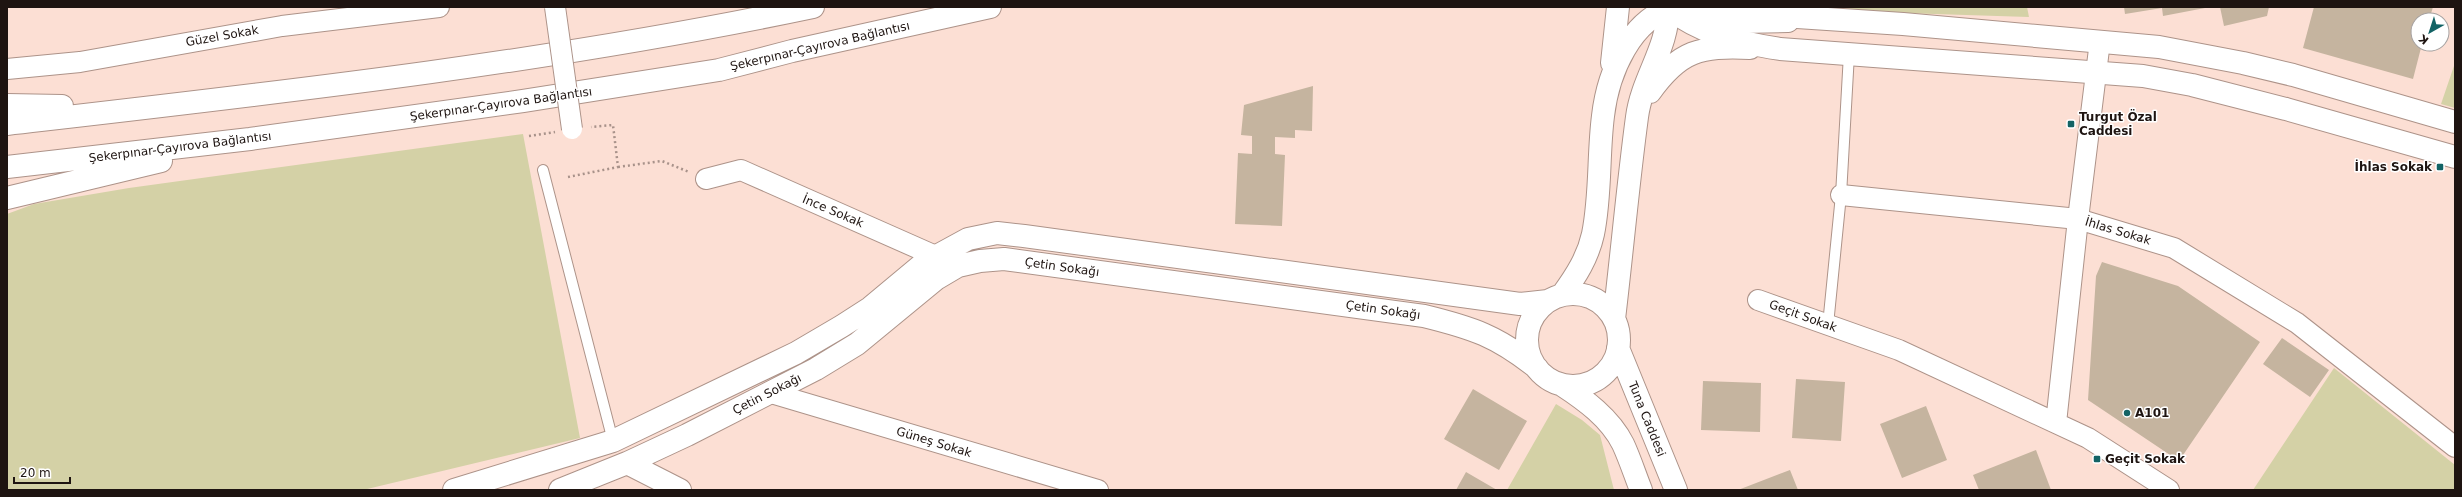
<svg xmlns="http://www.w3.org/2000/svg" width="2462" height="497" font-family="'DejaVu Sans',sans-serif">
  <style>
    .green { fill: #d4d1a6 }
    .building { fill: #c5b49f }
    .lines { fill: none; stroke-linecap: round; stroke-linejoin: round }
    .lane-casing { stroke: #ad9389; stroke-width: 12 }
    .street-casing { stroke: #ad9389; stroke-width: 22 }
    .secondary-casing { stroke: #ad9389; stroke-width: 24 }
    .primary-casing { stroke: #ad9389; stroke-width: 24 }
    .highway-casing { stroke: #ad9389; stroke-width: 24 }
    .path { stroke: #a8928a; stroke-width: 2.5; stroke-dasharray: 2 3; stroke-linecap: butt }
    .lane { stroke: #fff; stroke-width: 10 }
    .street { stroke: #fff; stroke-width: 20 }
    .secondary { stroke: #fff; stroke-width: 22 }
    .primary { stroke: #fff; stroke-width: 22 }
    .highway { stroke: #fff; stroke-width: 22 }
    .street-bridge-casing { stroke: #ad9389; stroke-width: 22; stroke-linecap: butt }
    .street-bridge { stroke: #fff; stroke-width: 20 }
    .poi-dot { fill: #136365; stroke: #fff; stroke-width: 1.5 }
    .labels { text-anchor: middle; stroke-width: 3; stroke-linejoin: round; paint-order: stroke }
    .street-label { font-size: 12px; fill: #1e1411; stroke: #fff }
    .poi-label { font-size: 12px; font-weight: bold; fill: #1e1411; stroke: #fff; text-anchor: start }
  </style>
  <rect width="100%" height="100%" fill="#fcdfd4"/>
  <path class="green" d="M1827,7H2027L2029,17L1903,13Z
    M2455,63V108L2441,104Z
    M523,134L580,438L363,490H7V214L34,204L129,188Z
    M2334,368L2455,465V490H2253Z
    M1556,404L1582,420L1600,435L1614,490H1507Z"/>
  <path class="building" d="M2124,7H2205V8L2163,16L2162,8L2125,14Z
    M2220,7H2269L2267,16L2224,26Z
    M2314,7H2433L2429,20H2418V44H2422L2413,79L2303,48Z
    M1313,86L1312,131L1295,130V138L1275,137V154L1285,155L1282,226L1235,224L1238,153L1252,154V136L1241,135L1244,105Z
    M2102,262L2178,286L2260,342L2179,461L2088,400L2096,276Z
    M2282,338L2329,370L2310,397L2263,364Z
    M1796,379L1845,382L1841,441L1792,438Z
    M1703,381L1761,383L1760,432L1701,430Z
    M1473,389L1527,421L1499,470L1444,439Z
    M1926,406L1947,460L1902,478L1880,424Z
    M2036,450L2051,490H1979L1973,475Z
    M1790,470L1798,490H1738Z
    M1466,472L1497,490H1456Z"/>
  <g class="lines">
    <defs>
      <path id="lane" d="M543,170L613,441
        M1828,325L1841,195L1849,54"/>
      <path id="street" d="M7,69L80,62L282,26L439,7
        M706,179L741,170L949,262
        M1841,195L2078,219L2174,248L2297,323L2455,447
        M1758,300L1899,350L2088,438L2169,490
        M771,393L1098,490
        M2056,423L2078,219L2100,41"/>
      <path id="secondary" d="M1689,7L1740,22L1788,21
        M1612,63L1618,7
        M1650,92C1680,50 1700,46 1750,48
        M1527 340a46 46 0 1 1 92 0a46 46 0 1 1-92 0Z
        M1562,295C1576,276 1588,257 1593,234C1601,195 1598,155 1603,116C1608,73 1631,17 1676,7
        M1614,319C1622,252 1628,184 1637,117C1642,78 1669,47 1668,7
        M1618,348L1676,490
        M1562,385C1585,400 1610,418 1623,444C1630,459 1635,475 1641,490
        M627,463L680,490
        M454,490L613,441L796,353L842,326L870,308L924,263L968,239L997,233L1024,236L1520,304L1548,301
        M560,490L627,463L687,435L816,369L857,344L936,279L958,266L980,261L1004,259L1424,316C1473,328 1497,336 1537,368"/>
      <path id="primary" d="M1666,7C1703,34 1735,42 1780,49L2143,76L2192,85L2286,109L2455,157
        M1729,7L1782,16L1903,24L2159,47L2243,63L2293,75L2455,122"/>
      <path id="highway" d="M7,105L62,106
        M7,124C276,93 547,63 813,7
        M7,167L250,139L523,101L719,70L792,51L990,7
        M7,198L161,161"/>
    </defs>
    <use href="#lane" class="lane-casing"/>
    <use href="#street" class="street-casing"/>
    <use href="#secondary" class="secondary-casing"/>
    <use href="#primary" class="primary-casing"/>
    <use href="#highway" class="highway-casing"/>
    <path class="path" d="M529,136L555,132
      M618,167L662,161L689,172
      M568,177L618,167L613,125L591,127"/>
    <use href="#lane" class="lane"/>
    <use href="#street" class="street"/>
    <use href="#secondary" class="secondary"/>
    <use href="#primary" class="primary"/>
    <use href="#highway" class="highway"/>
    <defs>
      <path id="street-bridge" d="M555,7L572,129"/>
    </defs>
    <use href="#street-bridge" class="street-bridge-casing"/>
    <use href="#street-bridge" class="street-bridge"/>
  </g>
  <g class="poi-dot">
    <rect x="2067" y="120" width="8" height="8" rx="2"/>
    <rect x="2436" y="163" width="8" height="8" rx="2"/>
    <circle cx="2127" cy="413" r="4"/>
    <rect x="2093" y="455" width="8" height="8" rx="2"/>
  </g>
  <g class="labels">
    <g class="street-label">
      <text transform="translate(222 36) rotate(-10)" y="4">Güzel Sokak</text>
      <text transform="translate(820 46) rotate(-13)" y="4">Şekerpınar-Çayırova Bağlantısı</text>
      <text transform="translate(501 104) rotate(-8)" y="4">Şekerpınar-Çayırova Bağlantısı</text>
      <text transform="translate(180 147) rotate(-7)" y="4">Şekerpınar-Çayırova Bağlantısı</text>
      <text transform="translate(833 211) rotate(23)" y="4">İnce Sokak</text>
      <text transform="translate(2118 231) rotate(17)" y="4">İhlas Sokak</text>
      <text transform="translate(1062 267) rotate(8)" y="4">Çetin Sokağı</text>
      <text transform="translate(1383 310) rotate(8)" y="4">Çetin Sokağı</text>
      <text transform="translate(1803 316) rotate(20)" y="4">Geçit Sokak</text>
      <text transform="translate(767 394) rotate(-27)" y="4">Çetin Sokağı</text>
      <text transform="translate(1647 419) rotate(68)" y="4">Tuna Caddesi</text>
      <text transform="translate(934 442) rotate(17)" y="4">Güneş Sokak</text>
    </g>
    <g class="poi-label">
      <text x="2079" y="121">Turgut Özal<tspan x="2079" dy="14">Caddesi</tspan></text>
      <text x="2432" y="171" text-anchor="end">İhlas Sokak</text>
      <text x="2135" y="417">A101</text>
      <text x="2105" y="463">Geçit Sokak</text>
    </g>
  </g>
  <rect width="2462" height="497" fill="none" stroke="#1e1411" stroke-width="16"/>
  <g transform="translate(2430 32) rotate(219)"><circle r="19" fill="#ffffff" stroke="#a5a1a0"/>
  <path d="M0-3L7 15L0 10L-7 15Z" fill="#136365"/>
  <text y="-6" font-size="11" font-weight="bold" text-anchor="middle" fill="#1e1411">K</text>
  </g>
  <path d="M14 477v6h56v-6" fill="none" stroke="#1e1411" stroke-width="2"/>
  <text x="20" y="477" font-size="12" fill="#1e1411" stroke="#ffffff" stroke-width="3" paint-order="stroke">20 m</text>
</svg>
